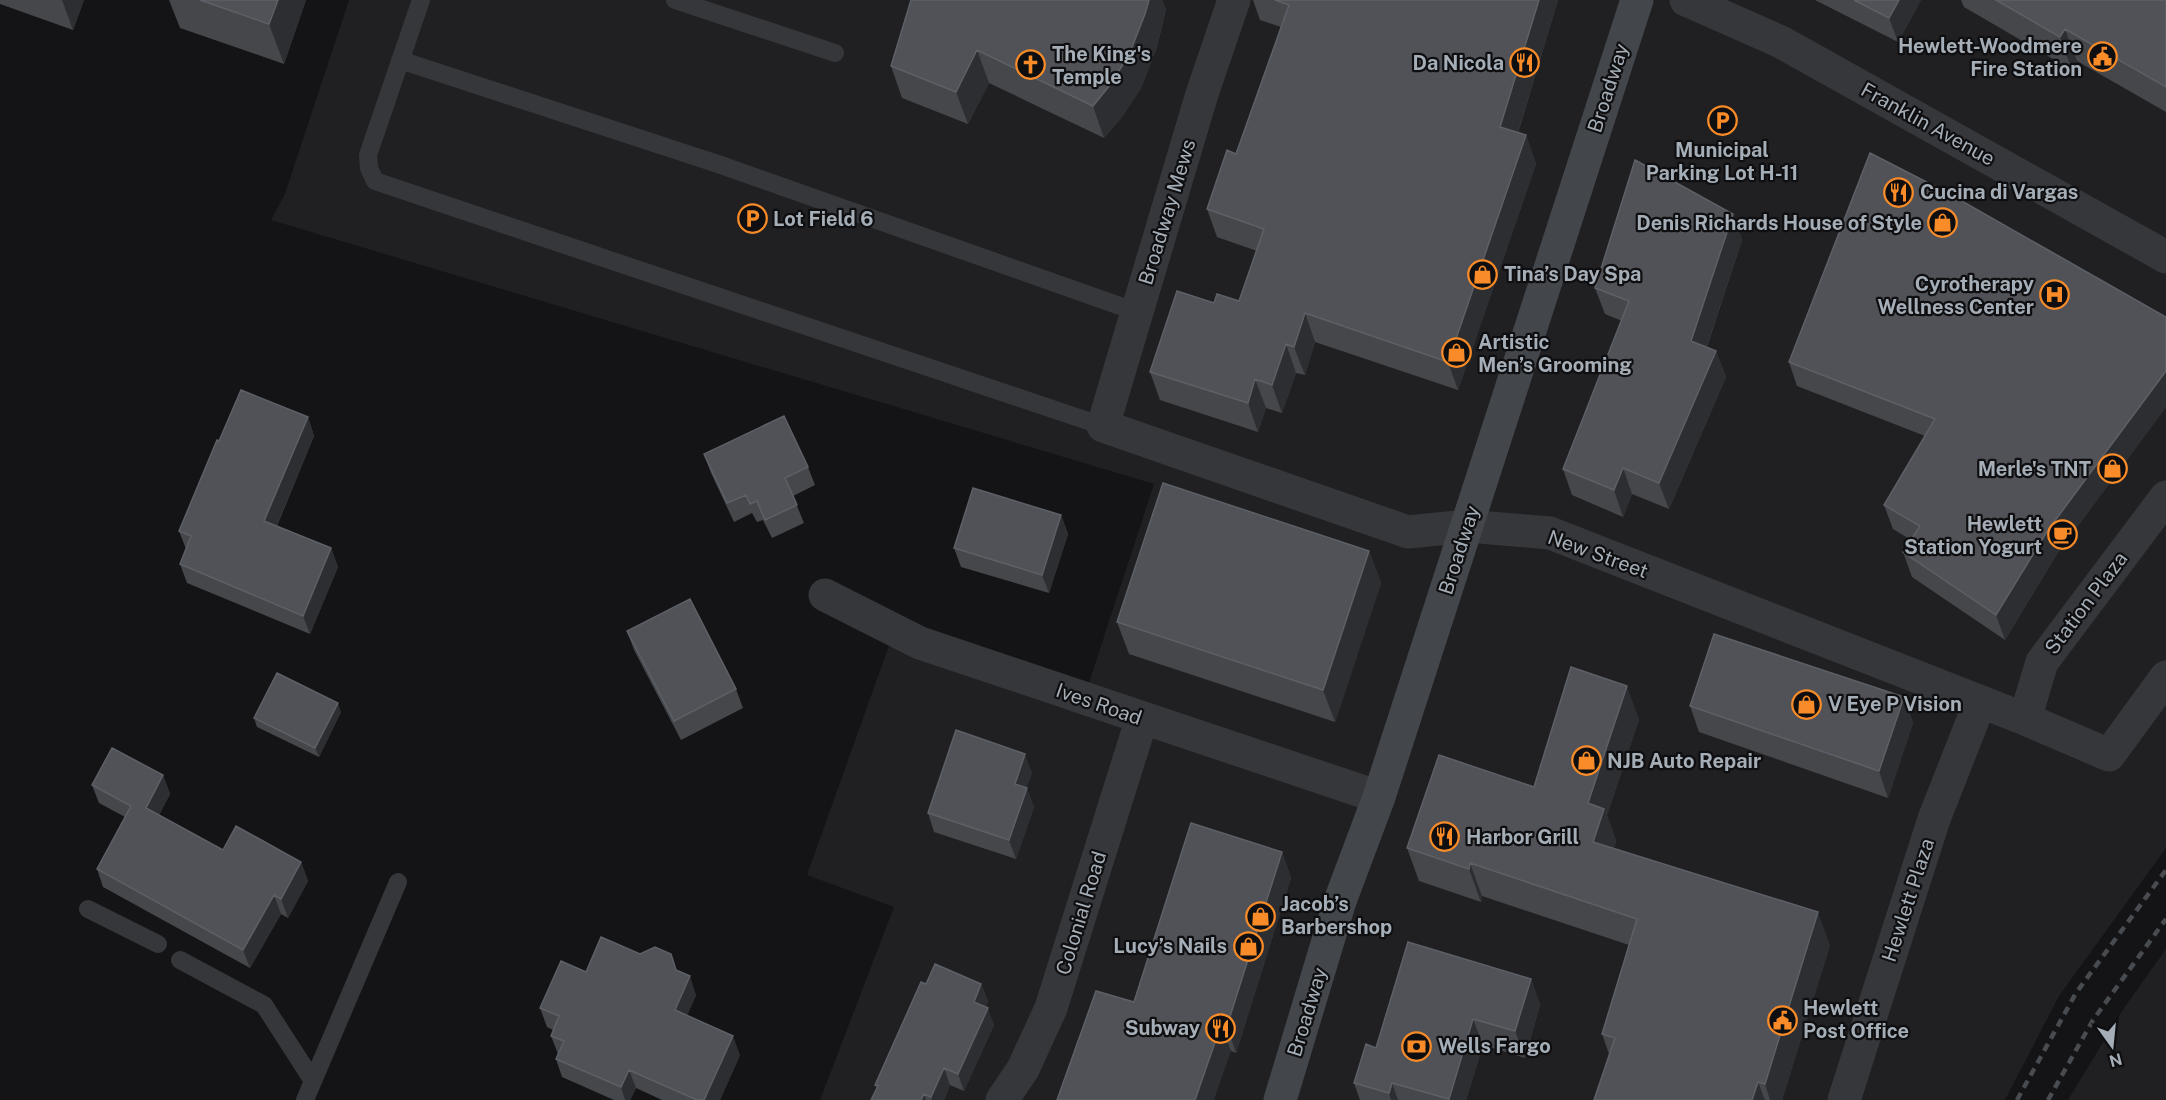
<svg xmlns="http://www.w3.org/2000/svg" width="2166" height="1100" font-family="'Public Sans',sans-serif">
  <style>
    .built { fill: #202023 }
    .lines { fill: none; stroke-linecap: round; stroke-linejoin: round }
    .service { stroke: #35373b; stroke-width: 18 }
    .minor { stroke: #35373b; stroke-width: 33 }
    .secondary { stroke: #43464b; stroke-width: 33 }
    .rail { stroke: #484b50; stroke-width: 4.5; stroke-dasharray: 8 6; stroke-linecap: butt }
    .wall { fill: #45474b }
    .shaded-wall { fill: #2d2e31 }
    .building { fill: #505257; stroke: #5d6066; stroke-width: 1.5 }
    .labels { text-anchor: middle; stroke-width: 4.5; stroke-linejoin: round; paint-order: stroke }
    .poi-label { font-size: 20px; font-weight: bold; fill: #a5aeb7; stroke: #0f0f11; text-anchor: start }
    .street-label { font-size: 20px; fill: #a5aeb7; stroke: #0f0f11 }
  </style>
  <rect width="100%" height="100%" fill="#141416"/>
  <path class="built" d="M349,0H2166V848L2059,996L2005,1100H820L894,907L807,875L891,640L1083,701L1154,484L271,220L285,194Z
    M2166,949V1100H2068L2124,1008Z"/>
  <g class="lines">
    <path class="service" d="M421,0L368,155L369,168L375,181L1103,426
      M675,0L835,53
      M400,60L718,164L1137,312
      M88,909L158,944
      M180,960L264,1005L313,1081L305,1100
      M313,1081L398,882"/>
    <path class="minor" d="M1234,0L1202,94L1103,426L1408,532L1467,526L1550,533L2025,719L2109,755L2166,677
      M1686,0L1781,42L2166,257
      M825,595L920,643L1379,797
      M2025,719L2042,662L2166,497
      M1002,1100L1023,1069L1051,1008L1142,718
      M1844,1100L1934,819L1980,702"/>
    <path class="secondary" d="M1280,1100L1340,901L1379,797L1637,0"/>
    <path class="rail" d="M2017,1100L2076,993L2166,870
      M2048,1100L2093,1020L2166,919"/>
  </g>
  <path class="wall" d="M0,0H84L73,30L0,4Z
    M169,0H306L284,64L180,28Z
    M911,0H1162L1166,9L1157,47L1141,88L1122,117L1104,138L989,83L968,124L902,98L891,66Z
    M1253,0H1558L1518,133L1526,135L1536,164L1458,390L1315,342L1305,375L1296,373L1282,413L1266,408L1258,432L1160,400L1150,372L1214,303L1239,301L1257,251L1217,237L1207,209L1236,154L1281,27L1260,20Z
    M1815,0H1921L1898,42Z
    M1961,0H2166V112L2077,61L2072,70L1964,7Z
    M1733,214L1742,240L1707,347L1716,351L1726,377L1669,509L1632,494L1623,517L1572,495L1563,469L1622,321L1605,314L1595,288Z
    M2166,317V407L2057,554L2005,640L1912,577L1903,552L1911,540L1893,529L1884,505L1925,436L1797,386L1789,362Z
    M308,417L314,436L277,526L331,548L338,567L310,634L187,583L180,564L186,549L179,531L219,441Z
    M704,454L808,467L815,485L793,496L804,523L772,538L763,520L757,522L752,513L734,522L711,473Z
    M1061,515L1068,534L1049,593L961,567L954,548Z
    M1369,551L1381,583L1335,722L1129,654L1117,622Z
    M627,631L736,689L743,708L681,740L634,650Z
    M1904,697L1913,723L1888,798L1699,732L1690,706Z
    M341,712L319,757L257,727L254,718Z
    M1639,719L1607,815L1616,841L1614,848L1830,945L1782,1100H1594L1609,1054L1602,1034L1629,945L1482,896L1481,902L1419,881L1407,848L1534,787Z
    M1032,773L1026,788L1034,807L1016,859L934,832L928,813Z
    M163,775L170,794L159,815L223,850L301,862L308,881L288,918L281,914L250,968L103,887L97,869L125,817L99,803L92,785Z
    M1282,852L1291,878L1236,1053L1231,1051L1134,1002Z
    M677,971L696,995L687,1015L740,1055L720,1100H662L636,1088L630,1100H614L562,1077L556,1059L558,1054L551,1036L553,1030L547,1027L540,1008L586,972Z
    M1531,979L1540,1005L1525,1058L1483,1045L1466,1100H1360L1354,1083L1376,1048Z
    M981,984L988,1001L986,1007L994,1025L964,1091L950,1085L944,1100H871L877,1088L875,1085Z"/>
  <path class="shaded-wall" d="M62,0H84L73,30Z
    M278,0H306L284,64L269,24Z
    M1149,0H1162L1166,9L1157,47L1141,88L1122,117L1104,138L1093,106Z
    M1539,0H1558L1511,155L1500,127Z
    M1899,0H1921L1898,42L1889,18Z
    M2065,29L2077,61L2072,70L2060,37Z
    M977,50L989,83L968,124L956,92Z
    M1526,135L1536,164L1458,390L1448,362Z
    M1733,214L1742,240L1700,367L1691,341Z
    M1305,313L1315,342L1305,375L1294,347Z
    M1286,344L1296,373L1282,413L1272,385Z
    M1716,351L1726,377L1669,509L1659,483Z
    M2166,371V407L2057,554L2005,640L1996,615L2048,530Z
    M1255,379L1266,408L1258,432L1248,403Z
    M308,417L314,436L271,539L264,521Z
    M1623,468L1632,494L1623,517L1614,490Z
    M1061,515L1068,534L1049,593L1042,575Z
    M331,548L338,567L310,634L303,616Z
    M1369,551L1381,583L1335,722L1323,690Z
    M1627,686L1639,719L1607,815L1616,841L1605,875L1593,842L1588,803Z
    M1904,697L1913,723L1888,798L1879,771Z
    M338,703L341,712L319,757L315,748Z
    M1025,754L1032,773L1021,803L1015,784Z
    M163,775L170,794L153,826L146,808Z
    M1027,788L1034,807L1016,859L1009,840Z
    M1282,852L1291,878L1236,1053L1227,1026Z
    M301,862L308,881L288,918L281,899Z
    M1470,863L1482,896L1481,902L1469,869Z
    M274,895L281,914L250,968L243,950Z
    M1818,912L1830,945L1782,1100H1770L1765,1084Z
    M690,976L696,995L682,1028L675,1010Z
    M1531,979L1540,1005L1525,1058L1515,1031Z
    M981,984L988,1001L980,1019L974,1002Z
    M988,1008L994,1025L964,1091L958,1074Z
    M1473,1019L1483,1045L1466,1100H1449Z
    M1221,1025L1231,1051L1214,1100H1195Z
    M733,1036L740,1055L720,1100H704Z
    M944,1068L950,1085L944,1100H932L931,1097Z
    M629,1070L636,1088L630,1100H625L621,1087Z
    M1758,1082L1765,1100H1752Z
    M1392,1083L1398,1100H1391L1389,1093Z
    M924,1094L926,1100H921Z"/>
  <path class="building" d="M200,0H278L269,24Z
    M911,0H1149L1145,14L1129,55L1110,85L1093,106L977,50L956,92L891,66Z
    M1275,0H1539L1500,127L1526,135L1448,362L1305,313L1294,347L1286,344L1272,385L1255,379L1248,403L1150,372L1177,291L1214,303L1217,294L1239,301L1264,229L1207,209L1227,150L1236,154L1289,5Z
    M1854,0H1899L1889,18Z
    M1996,0H2166V87L2065,29L2060,37Z
    M1870,153L1946,192L2166,317V371L2048,530L1996,615L1903,552L1920,526L1884,505L1935,419L1789,362Z
    M1635,160L1733,214L1691,341L1716,351L1659,483L1623,468L1614,490L1563,469L1629,301L1595,288Z
    M241,390L308,417L264,521L331,548L303,616L180,564L191,536L179,531L217,440L219,441Z
    M784,416L808,467L785,478L797,505L765,520L757,501L750,504L746,495L727,503L704,454Z
    M1163,483L1369,551L1323,690L1117,622Z
    M973,488L1061,515L1042,575L954,548Z
    M690,599L736,689L674,721L627,631Z
    M1714,634L1904,697L1879,771L1690,706Z
    M1571,667L1627,686L1588,803L1604,809L1593,842L1818,912L1765,1084L1758,1082L1752,1100H1594L1615,1038L1602,1034L1637,919L1470,863L1469,869L1407,848L1439,755L1534,787Z
    M277,673L338,703L315,748L254,718Z
    M956,730L1025,754L1015,784L1027,788L1009,840L928,813Z
    M112,748L163,775L146,808L223,850L236,826L301,862L281,899L274,895L243,950L97,869L131,806L92,785Z
    M1191,823L1282,852L1227,1026L1221,1025L1195,1100H1057L1096,991L1134,1002Z
    M601,937L640,954L655,947L671,954L676,970L690,976L675,1010L733,1036L704,1100H697L629,1070L621,1087L556,1059L564,1041L551,1036L559,1016L540,1008L561,961L586,972Z
    M1408,942L1531,979L1515,1031L1473,1019L1449,1099L1392,1083L1389,1093L1354,1083L1366,1044L1376,1048Z
    M935,964L981,984L974,1002L988,1008L958,1074L944,1068L931,1097L924,1094L921,1100H871L878,1086L875,1085L921,982L926,984Z"/>
  <defs>
    <symbol id="civic-ring" viewBox="-11 -11 22 22"><circle r="9.5" fill="#0f0f11" stroke="#f98c28" stroke-width="1.5"/><path d="M-.6-6.5H3V-4.5H.6V-3L4-1V1h2V6H-6V1h2V-1L-.6-3ZM-1.2 2.5V6h2.4V2.5Z" fill="#f98c28"/></symbol>
    <symbol id="restaurant-ring" viewBox="-11 -11 22 22"><circle r="9.5" fill="#0f0f11" stroke="#f98c28" stroke-width="1.5"/><path d="M-5-6h1v4h1v-4h1v4h1v-4h1v5L-1.5 .5V6h-2V.5L-5-1ZM5-6V6H3V1.5H1.5Q1.5-4 5-6Z" fill="#f98c28"/></symbol>
    <symbol id="church-ring" viewBox="-11 -11 22 22"><circle r="9.5" fill="#0f0f11" stroke="#f98c28" stroke-width="1.5"/><path d="M-1.2-6h2.4v3.5h3.3v2.4h-3.3V6h-2.4V-.1h-3.3v-2.4h3.3Z" fill="#f98c28"/></symbol>
    <symbol id="parking-ring" viewBox="-11 -11 22 22"><circle r="9.5" fill="#0f0f11" stroke="#f98c28" stroke-width="1.5"/><path d="M-3.5-5.5H1a3.5 3.5 0 0 1 0 7H-1V5.5H-3.5ZM-1-3.4V-.6H.8a1.4 1.4 0 0 0 0-2.8Z" fill="#f98c28"/></symbol>
    <symbol id="shop-ring" viewBox="-11 -11 22 22"><circle r="9.5" fill="#0f0f11" stroke="#f98c28" stroke-width="1.5"/><path d="M-5-2.5h2.3a2.7 3.5 0 0 1 5.4 0H5L5.5 6h-11ZM-1.5-2.5h3a1.5 2.3 0 0 0-3 0Z" fill="#f98c28"/></symbol>
    <symbol id="hospital-ring" viewBox="-11 -11 22 22"><circle r="9.5" fill="#0f0f11" stroke="#f98c28" stroke-width="1.5"/><path d="M-5-5h3v3.5h4V-5h3V5h-3V1.5h-4V5h-3Z" fill="#f98c28"/></symbol>
    <symbol id="cafe-ring" viewBox="-11 -11 22 22"><circle r="9.5" fill="#0f0f11" stroke="#f98c28" stroke-width="1.5"/><path d="M-5.5-4.5H6V0H3Q3 3.5 0 3.5H-2.5Q-5.5 3.5-5.5 0ZM3-3.2v2h1.7v-2ZM-6 4.5H4V6H-6Z" fill="#f98c28"/></symbol>
    <symbol id="bank-ring" viewBox="-11 -11 22 22"><circle r="9.5" fill="#0f0f11" stroke="#f98c28" stroke-width="1.5"/><path d="M-6-4H6V4H-6ZM0-2.3a2.3 2.3 0 1 0 0 4.6a2.3 2.3 0 1 0 0-4.6Z" fill="#f98c28"/></symbol>
  </defs>
  <g fill-rule="evenodd">
    <use href="#civic-ring" x="2086" y="40" width="33" height="33"/>
    <use href="#restaurant-ring" x="1508" y="46" width="33" height="33"/>
    <use href="#church-ring" x="1014" y="48" width="33" height="33"/>
    <use href="#parking-ring" x="1706" y="104" width="33" height="33"/>
    <use href="#restaurant-ring" x="1882" y="176" width="33" height="33"/>
    <use href="#parking-ring" x="736" y="202" width="33" height="33"/>
    <use href="#shop-ring" x="1926" y="206" width="33" height="33"/>
    <use href="#shop-ring" x="1466" y="258" width="33" height="33"/>
    <use href="#hospital-ring" x="2038" y="278" width="33" height="33"/>
    <use href="#shop-ring" x="1440" y="336" width="33" height="33"/>
    <use href="#shop-ring" x="2096" y="452" width="33" height="33"/>
    <use href="#cafe-ring" x="2046" y="518" width="33" height="33"/>
    <use href="#shop-ring" x="1790" y="688" width="33" height="33"/>
    <use href="#shop-ring" x="1570" y="744" width="33" height="33"/>
    <use href="#restaurant-ring" x="1428" y="820" width="33" height="33"/>
    <use href="#shop-ring" x="1244" y="900" width="33" height="33"/>
    <use href="#shop-ring" x="1232" y="930" width="33" height="33"/>
    <use href="#civic-ring" x="1766" y="1004" width="33" height="33"/>
    <use href="#restaurant-ring" x="1204" y="1012" width="33" height="33"/>
    <use href="#bank-ring" x="1400" y="1030" width="33" height="33"/>
  </g>
  <g class="labels">
    <g class="poi-label">
      <text x="2082" y="53" text-anchor="end">Hewlett-Woodmere<tspan x="2082" dy="23">Fire Station</tspan></text>
      <text x="1052" y="61">The King's<tspan x="1052" dy="23">Temple</tspan></text>
      <text x="1504" y="70" text-anchor="end">Da Nicola</text>
      <text x="1722" y="157" text-anchor="middle">Municipal<tspan x="1722" dy="23">Parking Lot H-11</tspan></text>
      <text x="1920" y="199">Cucina di Vargas</text>
      <text x="773" y="226">Lot Field 6</text>
      <text x="1922" y="230" text-anchor="end">Denis Richards House of Style</text>
      <text x="1504" y="281">Tina’s Day Spa</text>
      <text x="2034" y="291" text-anchor="end">Cyrotherapy<tspan x="2034" dy="23">Wellness Center</tspan></text>
      <text x="1478" y="349">Artistic<tspan x="1478" dy="23">Men’s Grooming</tspan></text>
      <text x="2091" y="476" text-anchor="end">Merle's TNT</text>
      <text x="2042" y="531" text-anchor="end">Hewlett<tspan x="2042" dy="23">Station Yogurt</tspan></text>
      <text x="1828" y="711">V Eye P Vision</text>
      <text x="1607" y="768">NJB Auto Repair</text>
      <text x="1466" y="844">Harbor Grill</text>
      <text x="1281" y="911">Jacob’s<tspan x="1281" dy="23">Barbershop</tspan></text>
      <text x="1227" y="953" text-anchor="end">Lucy’s Nails</text>
      <text x="1803" y="1015">Hewlett<tspan x="1803" dy="23">Post Office</tspan></text>
      <text x="1200" y="1035" text-anchor="end">Subway</text>
      <text x="1438" y="1053">Wells Fargo</text>
    </g>
    <g class="street-label">
      <text transform="translate(1608 88) rotate(-72)" y="7">Broadway</text>
      <text transform="translate(1928 124) rotate(29)" y="7">Franklin Avenue</text>
      <text transform="translate(1167 212) rotate(-73)" y="7">Broadway Mews</text>
      <text transform="translate(1459 550) rotate(-72)" y="7">Broadway</text>
      <text transform="translate(1598 554) rotate(20)" y="7">New Street</text>
      <text transform="translate(2086 603) rotate(-53)" y="7">Station Plaza</text>
      <text transform="translate(1099 704) rotate(19)" y="7">Ives Road</text>
      <text transform="translate(1908 900) rotate(-72)" y="7">Hewlett Plaza</text>
      <text transform="translate(1081 913) rotate(-73)" y="7">Colonial Road</text>
      <text transform="translate(1307 1012) rotate(-73)" y="7">Broadway</text>
    </g>
  </g>
  <g transform="translate(2112 1046) rotate(165)" stroke="#0f0f11" stroke-width="4.5" paint-order="stroke">
  <path d="M0-4.5L10 22L0 15L-10 22Z" fill="#a5aeb7"/>
  <text y="-9" font-size="16" font-weight="bold" text-anchor="middle" fill="#a5aeb7">N</text>
  </g>
</svg>
